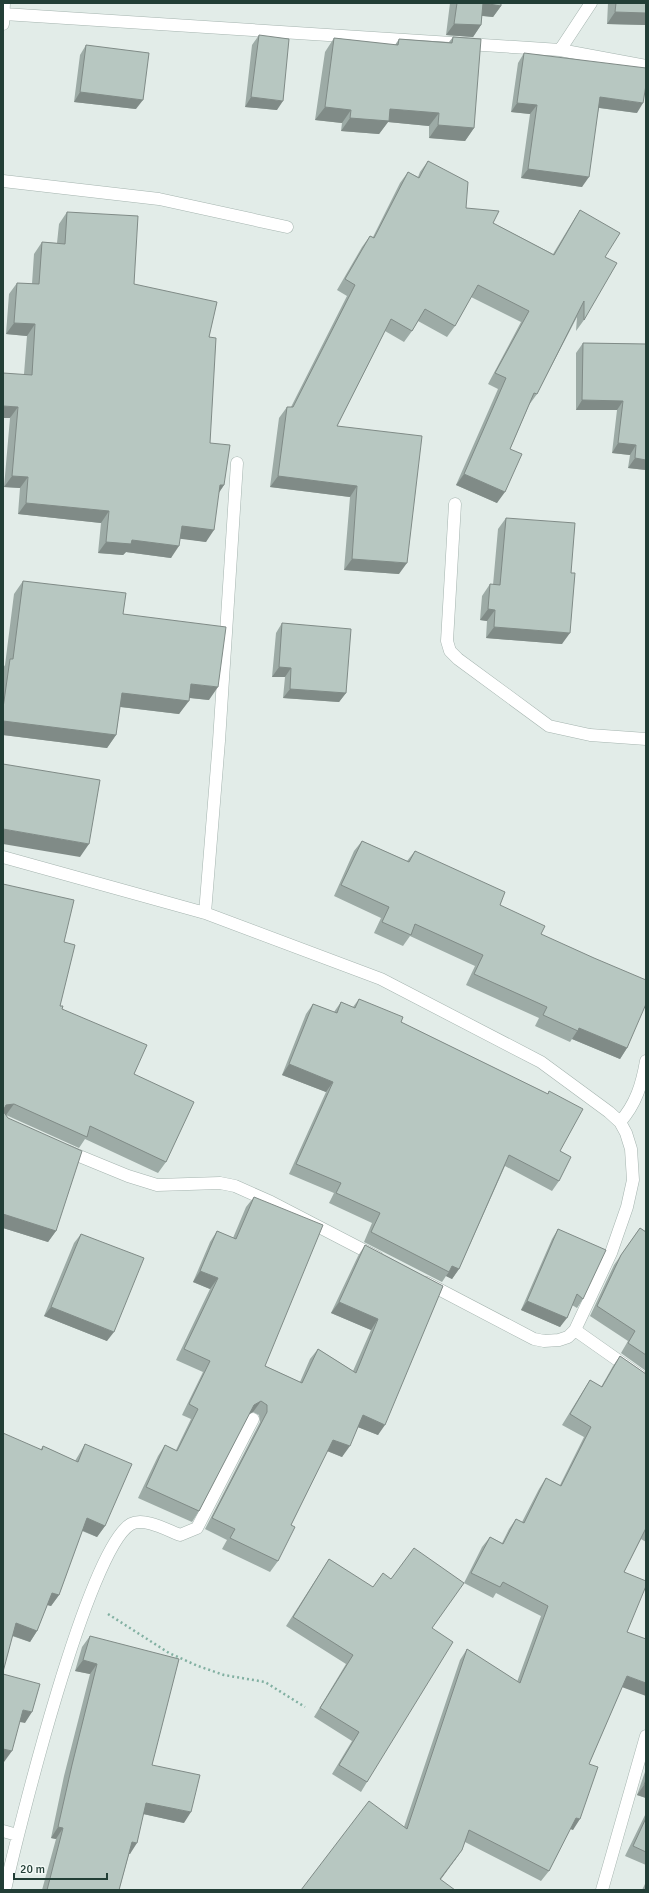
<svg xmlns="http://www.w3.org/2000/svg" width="649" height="1893" font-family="Signika,sans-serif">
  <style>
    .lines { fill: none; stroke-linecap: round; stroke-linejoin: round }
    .minor-casing { stroke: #a5b4af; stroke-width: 13 }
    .path { stroke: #82b0a2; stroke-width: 2.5; stroke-dasharray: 2 3; stroke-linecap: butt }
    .minor { stroke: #fff; stroke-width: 12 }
    .wall { fill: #9daba6 }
    .shaded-wall { fill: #808b87 }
    .building { fill: #b7c7c1; stroke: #808b87 }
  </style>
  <rect width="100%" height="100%" fill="#e2ece8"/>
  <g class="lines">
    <defs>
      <path id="minor" d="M4,14L560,50L591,3
        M3,24L4,3
        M560,50L646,66
        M3,181L159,199L287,227
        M455,504L447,641L450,651L458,659L549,726L590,735L646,739
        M3,857L205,913L381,979L541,1062L609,1112L620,1122L626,1133L631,1149L633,1180L627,1207L611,1253L575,1330L568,1337L559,1340L544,1341L534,1339L427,1283
        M205,913L219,741L237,463
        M620,1122C636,1104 642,1084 646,1061
        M67,1151L128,1176L157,1185L220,1183L235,1186L271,1202L377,1257
        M575,1330L646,1380
        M3,1831L17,1835
        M5,1890C18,1831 88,1548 131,1524C144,1517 167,1530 180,1535L197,1528L253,1419
        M602,1890L646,1736"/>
    </defs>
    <use href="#minor" class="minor-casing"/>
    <path class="path" d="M108,1614L169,1653L198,1666L224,1675L265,1682L305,1707"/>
    <use href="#minor" class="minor"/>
  </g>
  <path class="wall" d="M450,3H501V6L493,17L482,16L481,25L473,37L446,35Z
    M608,3H646V25L607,24Z
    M259,35L277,110L245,107L252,45Z
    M453,37L474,128L465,141L429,138V126L388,122L379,134L341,131L342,123L315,120L325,52L334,38L395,45L399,39L449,42Z
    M86,45L136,109L74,102L80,55Z
    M524,53L637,113L599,108L582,187L521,178L530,114L511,112L518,63Z
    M428,161L466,208L493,223L553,254L573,221L580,210L605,257L584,320L576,331L577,317L537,394L529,405L510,449L497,503L456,485L498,389L488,384L521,322L471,297L455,326L447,337L418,321L412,331L404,342L385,331L337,426L399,574L344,570L350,497L270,487L279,418L287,407H291L347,296L337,290L362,247L370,236L373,237L400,183L408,172L418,177L420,172Z
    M67,212L134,284L209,337L210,443L224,485L218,494L206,542L180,538L171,558L126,552L123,555L98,553L101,523L18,514L20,488L4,487L10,418L24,374L27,336L6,334L9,294L17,283L32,284L34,254L42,242L57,243L59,224Z
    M583,343L646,344V470L628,468L630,455L612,453L617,410H576V353Z
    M506,518L571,573L562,644L486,638L487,621L480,620L482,596L490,584L493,585L498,529Z
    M23,581L123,614L209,700L189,698L179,714L120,707L116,735L107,748L3,735V668L5,665L14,594Z
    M282,623L346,693L339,702L283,698L285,677H272L276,633Z
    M362,841L407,861L415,851L500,905L541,934L627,1048L620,1059L572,1039L570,1042L535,1026L539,1018L466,985L475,966L410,936L403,946L374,933L381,918L334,896L354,851Z
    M3,884L64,942L60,1006L62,1009L134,1074L166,1162L158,1173L85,1139L79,1148L6,1115L56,1231L48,1242L3,1228Z
    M359,999L401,1022L548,1094L549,1091L560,1151L559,1181L552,1191L505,1166L459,1269L452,1279L446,1276L442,1282L364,1242L372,1223L329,1203L334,1193L289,1174L326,1092L282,1075L306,1014L313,1004L334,1012L341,1002L353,1007Z
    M254,1197L265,1366L300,1382L310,1359L318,1349L353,1371L371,1330L331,1313L358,1256L365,1245L443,1286L378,1435L358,1427L342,1457L327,1451L291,1525L278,1561L270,1572L222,1549L227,1540L205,1529L260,1422L259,1415L253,1412L249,1414L199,1511L192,1522L138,1498L158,1456L165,1445L176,1450L191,1419L182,1415L203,1372L176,1360L210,1289L193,1282L210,1242L217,1231L233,1238L246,1207Z
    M640,1228L646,1232V1371L621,1353L628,1341L590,1316L614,1265Z
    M558,1229L583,1299L577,1308L572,1305L560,1327L521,1310L552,1239Z
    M81,1234L107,1341L44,1316L74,1243Z
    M620,1356L646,1374V1542L641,1539L624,1572L627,1632L622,1687L589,1764L573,1830L570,1829L549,1871L541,1881L465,1842L462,1850L455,1860L301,1890L404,1827L460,1660L467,1649L517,1682L541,1616L496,1593L493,1598L464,1583L482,1547L490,1537L502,1543L509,1529L516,1519L522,1522L539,1489L546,1478L560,1485L584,1437L562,1425L583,1391L590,1380L601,1387L613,1366Z
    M85,1444L105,1526L97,1537L82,1531L59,1595L51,1606L47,1605L37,1631L30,1642L12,1636L41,1449L43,1446L75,1461L78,1456Z
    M329,1559L432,1628L367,1782L361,1792L332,1774L352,1741L314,1717L346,1664L286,1626Z
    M90,1636L152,1765L184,1823L143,1814L130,1854H129L119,1890H42L56,1839L51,1838L64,1776L90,1674L75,1671L82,1647Z
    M646,1769V1798L637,1795Z
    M646,1813V1865L625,1856Z
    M646,1882V1890H642Z"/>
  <path class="shaded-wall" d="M483,3L501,6L493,17L475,15Z
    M615,12L646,13V25L607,24Z
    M454,24L481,25L473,37L446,35Z
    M80,92L143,100L136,109L74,102Z
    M251,97L283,101L277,110L245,107Z
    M600,97L643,103L637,113L593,107Z
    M517,103L537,105L530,114L511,112Z
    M325,107L351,110L342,123L315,120Z
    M390,109L439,113L429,126L388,122L379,134L341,131L350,118Z
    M438,125L474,128L465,141L429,138Z
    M528,169L589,177L582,187L521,178Z
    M14,323L35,324L27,336L6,334Z
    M582,400L623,401L617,410H576Z
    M3,406L18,407L10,418H3Z
    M618,443L636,445L630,455L612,453Z
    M635,458L646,460V470L628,468Z
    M464,474L505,492L497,503L456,485Z
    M12,476L28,477L20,488L4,487Z
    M278,476L357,486L350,497L270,487Z
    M220,485H224L216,497Z
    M26,503L109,511L101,523L18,514Z
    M182,526L214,530L206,542L174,538Z
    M132,540L179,546L171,558L126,552L123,555L98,553L106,542Z
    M352,559L407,563L399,574L344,570Z
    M488,609L495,610L487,621L480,620Z
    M494,627L570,633L562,644L486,638Z
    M279,667L291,668L285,677H272Z
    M191,684L218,687L209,700L182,697Z
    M290,689L346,693L339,702L283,698Z
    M122,693L189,701L179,714L113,706Z
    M3,721L116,735L107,748L3,735Z
    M3,829L89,844L80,857L3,844Z
    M579,1028L627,1048L620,1059L572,1039Z
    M289,1064L333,1082L326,1092L282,1075Z
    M14,1104L6,1115L3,1116V1109L6,1105Z
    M3,1214L56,1231L48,1242L3,1228Z
    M452,1266L459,1269L452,1279L446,1276L449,1272Z
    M200,1271L218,1278L210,1289L193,1282Z
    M527,1301L567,1318L560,1327L521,1310Z
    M339,1302L378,1319L371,1330L331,1313Z
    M51,1307L114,1332L107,1341L44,1316Z
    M261,1401L253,1412L246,1416L254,1405Z
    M363,1415L385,1425L378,1435L355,1426Z
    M333,1440L350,1446L342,1457L325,1450Z
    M87,1518L105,1526L97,1537L79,1529Z
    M52,1593L59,1595L51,1606L44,1604Z
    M16,1623L37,1631L30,1642L8,1634Z
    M83,1660L97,1664L90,1674L75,1671Z
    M627,1676L646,1683V1696L619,1686Z
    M23,1710L32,1712L25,1723L15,1721Z
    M3,1749L12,1751L4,1762H3Z
    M644,1785H646V1798L637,1795Z
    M146,1803L191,1812L184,1823L139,1813Z
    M576,1818L580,1819L573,1830L569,1828Z
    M58,1827L63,1828L56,1839L51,1838Z
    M132,1842L137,1843L130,1854L124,1853Z
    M462,1850L455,1860L433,1890L440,1879Z"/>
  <path class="building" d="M457,3H501V6L483,3L481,25L454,24Z
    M616,3H646V13L615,12Z
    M259,35L289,39L283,101L251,97Z
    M453,37L481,39L474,128L438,125L439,113L390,109L389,121L350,118L351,110L325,107L334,38L398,45L399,39L452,43Z
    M86,45L149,53L143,100L80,92Z
    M524,53L646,68V85L643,103L600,97L589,177L528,169L537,105L517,103Z
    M428,161L468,182L466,208L499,211L493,223L554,255L580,210L620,233L605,257L617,263L584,320V301L537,394L534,393L510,449L522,454L505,492L464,474L506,378L495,373L529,311L478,285L455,326L425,309L412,331L391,319L337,426L422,436L407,563L352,559L357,486L278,476L287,407H293L355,285L345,279L370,236L374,238L408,172L419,178Z
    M67,212L138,216L134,284L217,302L209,337L216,338L210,443L230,445L224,485H220L214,530L182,526L179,546L132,540L131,544L106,542L109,511L26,503L28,477L12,476L18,407L3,406V373L32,375L35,324L14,323L17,283L39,284L42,242L65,244Z
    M583,343L646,344V460L635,458L636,445L618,443L623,401L582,400Z
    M506,518L575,523L571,573H575L570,633L494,627L495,610L488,609L490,584L500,585Z
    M23,581L126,593L123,614L226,627L218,687L191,684L189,701L122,693L116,735L3,721V708L10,659H13Z
    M282,623L351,629L346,693L290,689L291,668L279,667Z
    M3,764L100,780L89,844L3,829Z
    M362,841L409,862L415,851L505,892L500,905L545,926L541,934L594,958L646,980V1004L627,1048L579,1028L578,1031L543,1015L547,1007L474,974L483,955L415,924L411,935L382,922L389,907L341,885Z
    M3,884L74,900L64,942L75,945L60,1006H63L62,1009L147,1045L134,1074L194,1102L166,1162L90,1126L87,1137L14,1104L6,1105L3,1111L8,1118L82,1151L56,1231L3,1214Z
    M359,999L403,1017L401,1022L548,1094L549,1091L583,1109L560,1151L571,1157L559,1181L509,1155L459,1269L452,1266L449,1272L371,1232L380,1213L336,1193L341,1183L296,1164L333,1082L289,1064L313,1004L337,1013L341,1002L355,1008Z
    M254,1197L323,1225L265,1366L302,1383L318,1349L356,1373L378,1319L339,1302L365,1245L443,1286L385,1425L363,1415L350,1446L333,1440L291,1525L295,1527L278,1561L230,1538L235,1529L212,1518L267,1412V1405L261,1401L254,1405L199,1511L146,1487L165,1445L177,1451L198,1409L189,1404L210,1361L184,1349L218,1278L200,1271L217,1231L236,1239Z
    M640,1228L646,1232V1355L628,1343L635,1331L597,1306L621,1255Z
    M558,1229L606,1250L583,1299L577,1294L567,1318L527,1301Z
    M81,1234L144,1258L114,1332L51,1307Z
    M620,1356L646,1374V1528L624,1572L646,1581V1586L627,1632L646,1639V1683L627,1676L589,1764L598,1767L580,1819L576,1818L549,1871L469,1830L462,1850L440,1879L455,1890H301L369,1801L407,1829L467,1649L520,1683L548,1606L503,1582L500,1587L471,1573L490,1537L503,1544L516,1519L524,1523L546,1478L561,1486L591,1427L570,1414L590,1380L602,1387Z
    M3,1433L42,1450L43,1446L78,1462L85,1444L132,1464L105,1526L87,1518L59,1595L52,1593L37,1631L16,1623L3,1672Z
    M414,1548L464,1583L432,1628L453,1642L367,1782L339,1765L359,1732L320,1708L353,1655L293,1617L329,1559L373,1587L383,1573L391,1579Z
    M90,1636L179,1659L152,1765L200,1775L191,1812L146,1803L137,1843L132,1842L119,1890H47L63,1828L58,1827L72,1765L97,1664L83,1660Z
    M3,1674L40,1684L32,1712L23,1710L12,1751L3,1749Z
    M646,1780V1785H644Z
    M646,1818V1852L633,1846Z"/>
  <rect width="649" height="1893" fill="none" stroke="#223e36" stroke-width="8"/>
  <path d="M14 1873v6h93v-6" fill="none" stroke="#223e36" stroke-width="2"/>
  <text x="20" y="1873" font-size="12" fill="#223e36" stroke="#f3f9f6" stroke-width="3" paint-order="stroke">20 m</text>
</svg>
